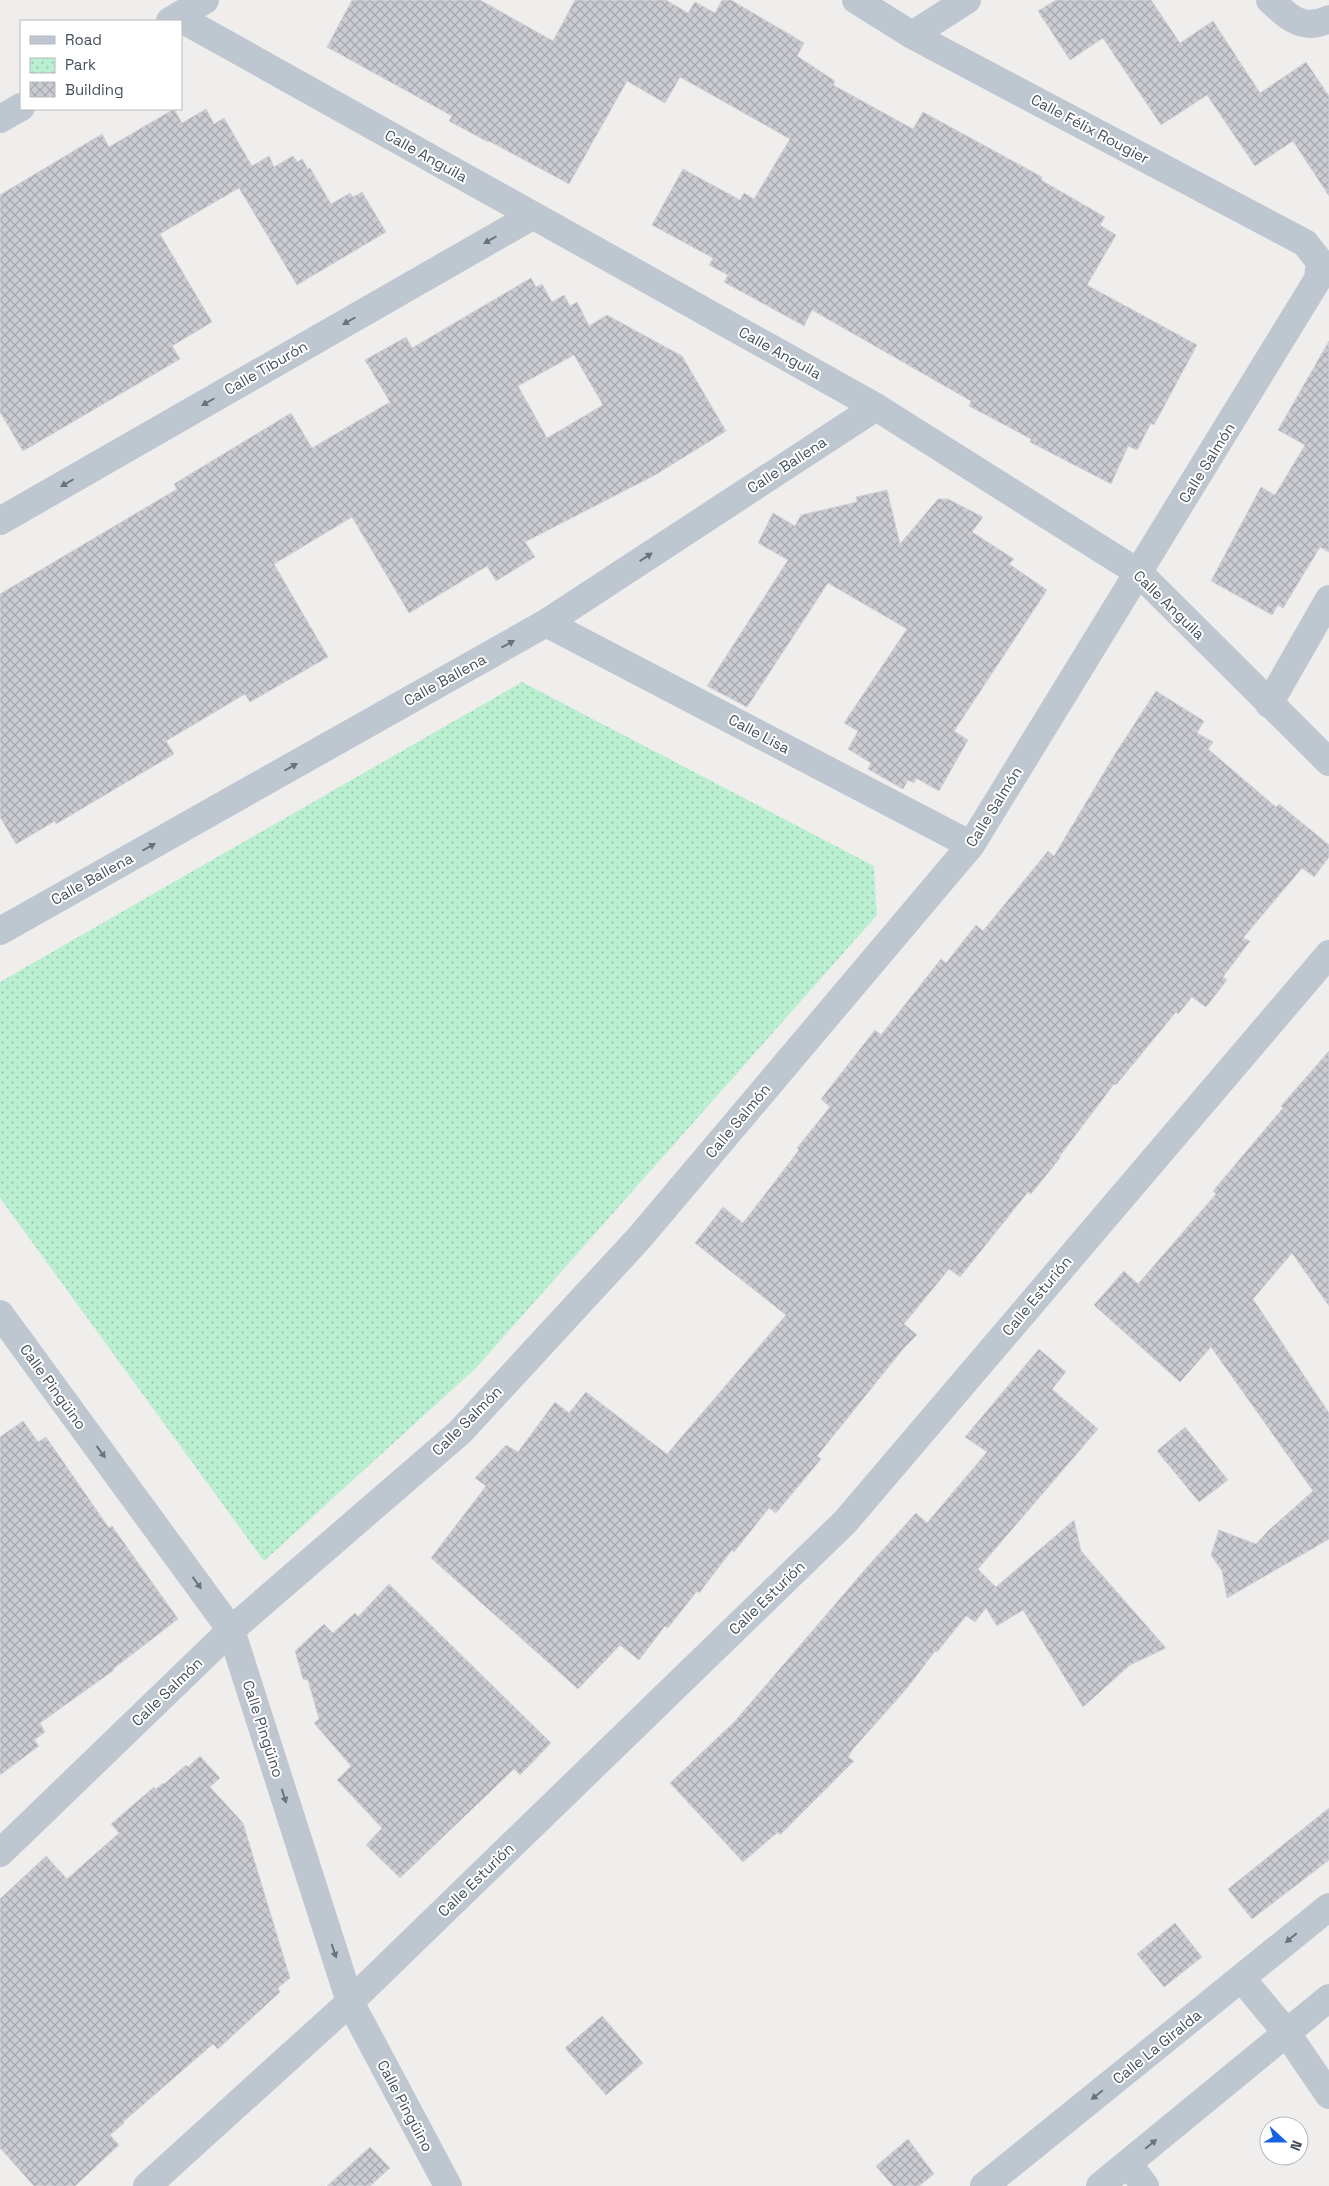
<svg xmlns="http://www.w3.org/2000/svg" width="1329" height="2186" font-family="'Space Grotesk',sans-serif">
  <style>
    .park { fill: url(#park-dots) }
    .building { fill: url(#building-cross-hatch); stroke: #d1d3d9; fill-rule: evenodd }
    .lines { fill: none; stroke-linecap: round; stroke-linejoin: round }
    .minor { stroke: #bec7d0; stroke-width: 28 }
    .oneway { fill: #69737e }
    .labels { text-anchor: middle; stroke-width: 4; stroke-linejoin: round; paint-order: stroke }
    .street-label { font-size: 15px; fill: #454f5b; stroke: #fff }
  </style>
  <defs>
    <pattern id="park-dots" width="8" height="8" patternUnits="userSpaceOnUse" patternTransform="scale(1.25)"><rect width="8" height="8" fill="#baefd2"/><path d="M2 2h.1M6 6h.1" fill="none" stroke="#99c4ad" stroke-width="1.8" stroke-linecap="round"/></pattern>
    <pattern id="building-cross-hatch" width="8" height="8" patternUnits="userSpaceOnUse" patternTransform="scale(1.25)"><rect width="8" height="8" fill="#caccd2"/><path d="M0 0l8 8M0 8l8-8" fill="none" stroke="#a6a8ad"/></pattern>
  </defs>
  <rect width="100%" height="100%" fill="#f0eded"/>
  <path class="park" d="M522,682L874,866L877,915L476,1368L264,1561L0,1198V982Z"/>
  <path class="building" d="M352,0H480L553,41L575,0H666L688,13L695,2L715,13L722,0H731L804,43L797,56L835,81L833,85L913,129L923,112L1042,177L1041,180L1105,217L1100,225L1116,235L1087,285L1197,345L1154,425L1151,423L1137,450L1128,446L1111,484L1030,442L1031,439L969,406L971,401L812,310L804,326L724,282L728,275L709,265L713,258L652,225L683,169L740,200L744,193L754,199L790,139L680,77L665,103L627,81L569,184L489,141L488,142L449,121L452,116L327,47Z
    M1056,0H1151L1180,43L1213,21L1260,93L1306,62L1329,96V196L1293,141L1255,166L1207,95L1161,125L1103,38L1070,60L1038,11Z
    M174,109L182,123L206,109L214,124L224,118L252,166L269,156L274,167L293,156L297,162L302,159L308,169L310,168L331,204L350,193L353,197L362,192L386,232L297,285L239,188L160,234L212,322L172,346L180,359L23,451L0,412V195L102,134L109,147Z
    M531,278L536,287L542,284L552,302L564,295L570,306L577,302L589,326L607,315L682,356L726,431L655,475L525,542L535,557L496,581L487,566L409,613L352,517L274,564L328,657L250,702L245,694L166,741L174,754L56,824L55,821L16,844L0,817V594L177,489L174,484L291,413L312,448L390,402L365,360L406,337L412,348ZM574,355L603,405L547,438L518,386Z
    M1329,341V552L1320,547L1283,608L1278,605L1272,615L1211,581L1261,487L1275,495L1305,445L1278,430Z
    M887,490L900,544L938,499H948L983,517L972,532L1014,559L1009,564L1047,590L954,731L968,740L939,791L916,778L914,783L908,780L903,789L868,769L871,763L848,749L858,731L844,723L907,629L828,583L747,707L707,686L788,560L758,543L773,513L795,526L801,515L857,502L856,497Z
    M1156,691L1204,721L1197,733L1213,742L1208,749L1276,807L1279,804L1329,845V857L1314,877L1302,868L1243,938L1250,941L1223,977L1227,980L1206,1007L1192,997L1178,1014L1176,1012L1116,1085L1114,1084L1059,1157L1060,1158L1031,1194L1028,1192L960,1277L949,1269L904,1324L917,1335L903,1349L817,1456L821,1459L776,1513L769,1508L734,1552L732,1550L699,1593L697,1591L668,1628L665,1626L639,1660L620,1645L578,1689L431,1558L486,1486L475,1478L506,1445L518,1452L555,1402L569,1413L586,1392L667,1454L691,1426L786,1315L695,1243L723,1207L743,1223L799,1150L797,1148L830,1107L821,1099L875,1030L881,1035L941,959L946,963L976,925L983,931L1048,851L1054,856L1115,754Z
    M1329,1051V1306L1292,1253L1253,1299L1329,1413V1539L1227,1598L1222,1571L1211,1555L1219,1530L1256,1544L1269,1530L1313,1491L1211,1347L1180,1382L1094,1305L1124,1271L1138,1284L1216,1194L1213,1191L1283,1108L1281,1106Z
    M1039,1349L1066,1372L1052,1389L1098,1429L978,1569L996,1587L1074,1520L1081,1551L1166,1648L1130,1665L1083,1707L1023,1610L997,1626L986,1608L975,1622L966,1616L937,1652L935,1651L908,1687L853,1749L848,1757L854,1761L780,1835L778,1832L743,1862L670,1783L736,1720L868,1566L916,1513L927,1523L987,1452L965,1437Z
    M23,1421L38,1442L46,1437L109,1528L112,1526L178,1619L113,1669L114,1670L40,1723L45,1732L34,1740L39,1746L0,1775V1437Z
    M1185,1427L1228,1480L1199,1502L1157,1451Z
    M389,1584L551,1743L520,1775L514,1769L400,1878L366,1845L382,1828L337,1780L351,1766L314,1723L319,1719L308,1680L303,1679L295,1651L324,1624L333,1633L355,1613L358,1617Z
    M200,1756L220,1778L210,1787L243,1823L290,1978L278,1988L280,1992L218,2049L213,2044L123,2122L124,2123L110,2135L119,2145L75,2186H34L0,2148V1899L46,1856L67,1879L119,1833L111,1824L154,1787L156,1789L163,1783L164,1784L186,1765L188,1767Z
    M1329,1808V1860L1252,1919L1228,1889Z
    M1175,1923L1202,1957L1164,1987L1137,1954Z
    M602,2016L643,2063L606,2095L565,2048Z
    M908,2139L934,2174L919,2186H893L876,2166Z
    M370,2147L390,2168L370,2186H327Z"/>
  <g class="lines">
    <path class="minor" d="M1270,0C1288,17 1303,32 1329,19
      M178,17L876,407L1139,573L1329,762
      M170,21L205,0
      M912,35L967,0
      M0,119L21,107
      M0,521L532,216
      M546,623L971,845
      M1269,704L1329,599
      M0,931L546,623L876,407
      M0,1314L231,1630L350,2002L448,2186
      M0,1853L231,1630L460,1432L640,1237L971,845L1318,279L1320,262L1305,243L912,35L856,0
      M1242,1979L1286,2032L1329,2095
      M1128,2163L1145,2186
      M147,2186L350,2002L845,1522L1329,954
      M984,2186L1329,1907
      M1100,2186L1329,1998"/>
  </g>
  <defs><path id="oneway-solid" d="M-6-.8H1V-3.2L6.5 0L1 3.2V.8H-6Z" transform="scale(1.25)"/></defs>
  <g class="oneway">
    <use href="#oneway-solid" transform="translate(490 240) rotate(150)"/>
    <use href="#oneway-solid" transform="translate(349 321) rotate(150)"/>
    <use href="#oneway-solid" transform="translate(208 402) rotate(150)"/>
    <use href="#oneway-solid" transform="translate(67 483) rotate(150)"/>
    <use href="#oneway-solid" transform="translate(646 557) rotate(-33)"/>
    <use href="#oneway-solid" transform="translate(508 644) rotate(-29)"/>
    <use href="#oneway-solid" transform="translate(291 767) rotate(-29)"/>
    <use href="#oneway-solid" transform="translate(149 847) rotate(-29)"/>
    <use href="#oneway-solid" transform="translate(101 1452) rotate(54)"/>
    <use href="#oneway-solid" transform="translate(197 1583) rotate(54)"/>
    <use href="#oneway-solid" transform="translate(284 1796) rotate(72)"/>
    <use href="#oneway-solid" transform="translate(1291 1938) rotate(140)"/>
    <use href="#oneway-solid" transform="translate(334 1951) rotate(72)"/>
    <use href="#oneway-solid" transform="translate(1097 2095) rotate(141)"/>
    <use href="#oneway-solid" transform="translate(1151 2144) rotate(-39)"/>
  </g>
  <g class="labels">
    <g class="street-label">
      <text transform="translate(1090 129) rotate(28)" y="5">Calle Félix Rougier</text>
      <text transform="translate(426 156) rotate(29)" y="5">Calle Anguila</text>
      <text transform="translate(780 353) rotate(29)" y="5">Calle Anguila</text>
      <text transform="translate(266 368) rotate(-30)" y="5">Calle Tiburón</text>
      <text transform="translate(1207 463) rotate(-58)" y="5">Calle Salmón</text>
      <text transform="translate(787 465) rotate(-33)" y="5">Calle Ballena</text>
      <text transform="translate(1169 605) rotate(44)" y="5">Calle Anguila</text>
      <text transform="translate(445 680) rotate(-29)" y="5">Calle Ballena</text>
      <text transform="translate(759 734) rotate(28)" y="5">Calle Lisa</text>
      <text transform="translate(994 807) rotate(-58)" y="5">Calle Salmón</text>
      <text transform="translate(92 879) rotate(-29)" y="5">Calle Ballena</text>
      <text transform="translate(738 1121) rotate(-50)" y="5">Calle Salmón</text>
      <text transform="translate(1037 1296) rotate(-50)" y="5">Calle Esturión</text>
      <text transform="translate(53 1387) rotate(54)" y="5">Calle Pingüino</text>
      <text transform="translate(467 1421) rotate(-45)" y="5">Calle Salmón</text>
      <text transform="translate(767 1598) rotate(-44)" y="5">Calle Esturión</text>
      <text transform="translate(167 1692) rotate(-44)" y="5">Calle Salmón</text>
      <text transform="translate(263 1729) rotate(72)" y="5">Calle Pingüino</text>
      <text transform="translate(476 1880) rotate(-44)" y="5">Calle Esturión</text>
      <text transform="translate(1157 2047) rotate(-39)" y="5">Calle La Giralda</text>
      <text transform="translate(405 2106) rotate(62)" y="5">Calle Pingüino</text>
    </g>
  </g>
  <rect x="20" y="20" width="162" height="90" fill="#ffffff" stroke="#b5b9bd"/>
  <rect x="30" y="36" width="25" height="8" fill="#bec7d0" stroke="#b5b9bd"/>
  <text x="65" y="45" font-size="15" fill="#454f5b">Road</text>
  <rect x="30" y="58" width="25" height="15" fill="url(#park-dots)" stroke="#b5b9bd"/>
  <text x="65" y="70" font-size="15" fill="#454f5b">Park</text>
  <rect x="30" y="82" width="25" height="15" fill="url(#building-cross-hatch)" stroke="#b5b9bd"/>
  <text x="65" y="95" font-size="15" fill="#454f5b">Building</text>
  <g transform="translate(1284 2141) rotate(111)"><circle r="24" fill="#ffffff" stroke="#b5b9bd"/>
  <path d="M0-4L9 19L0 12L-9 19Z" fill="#1662e1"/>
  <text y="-8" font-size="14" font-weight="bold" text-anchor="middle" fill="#454f5b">N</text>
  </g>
</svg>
